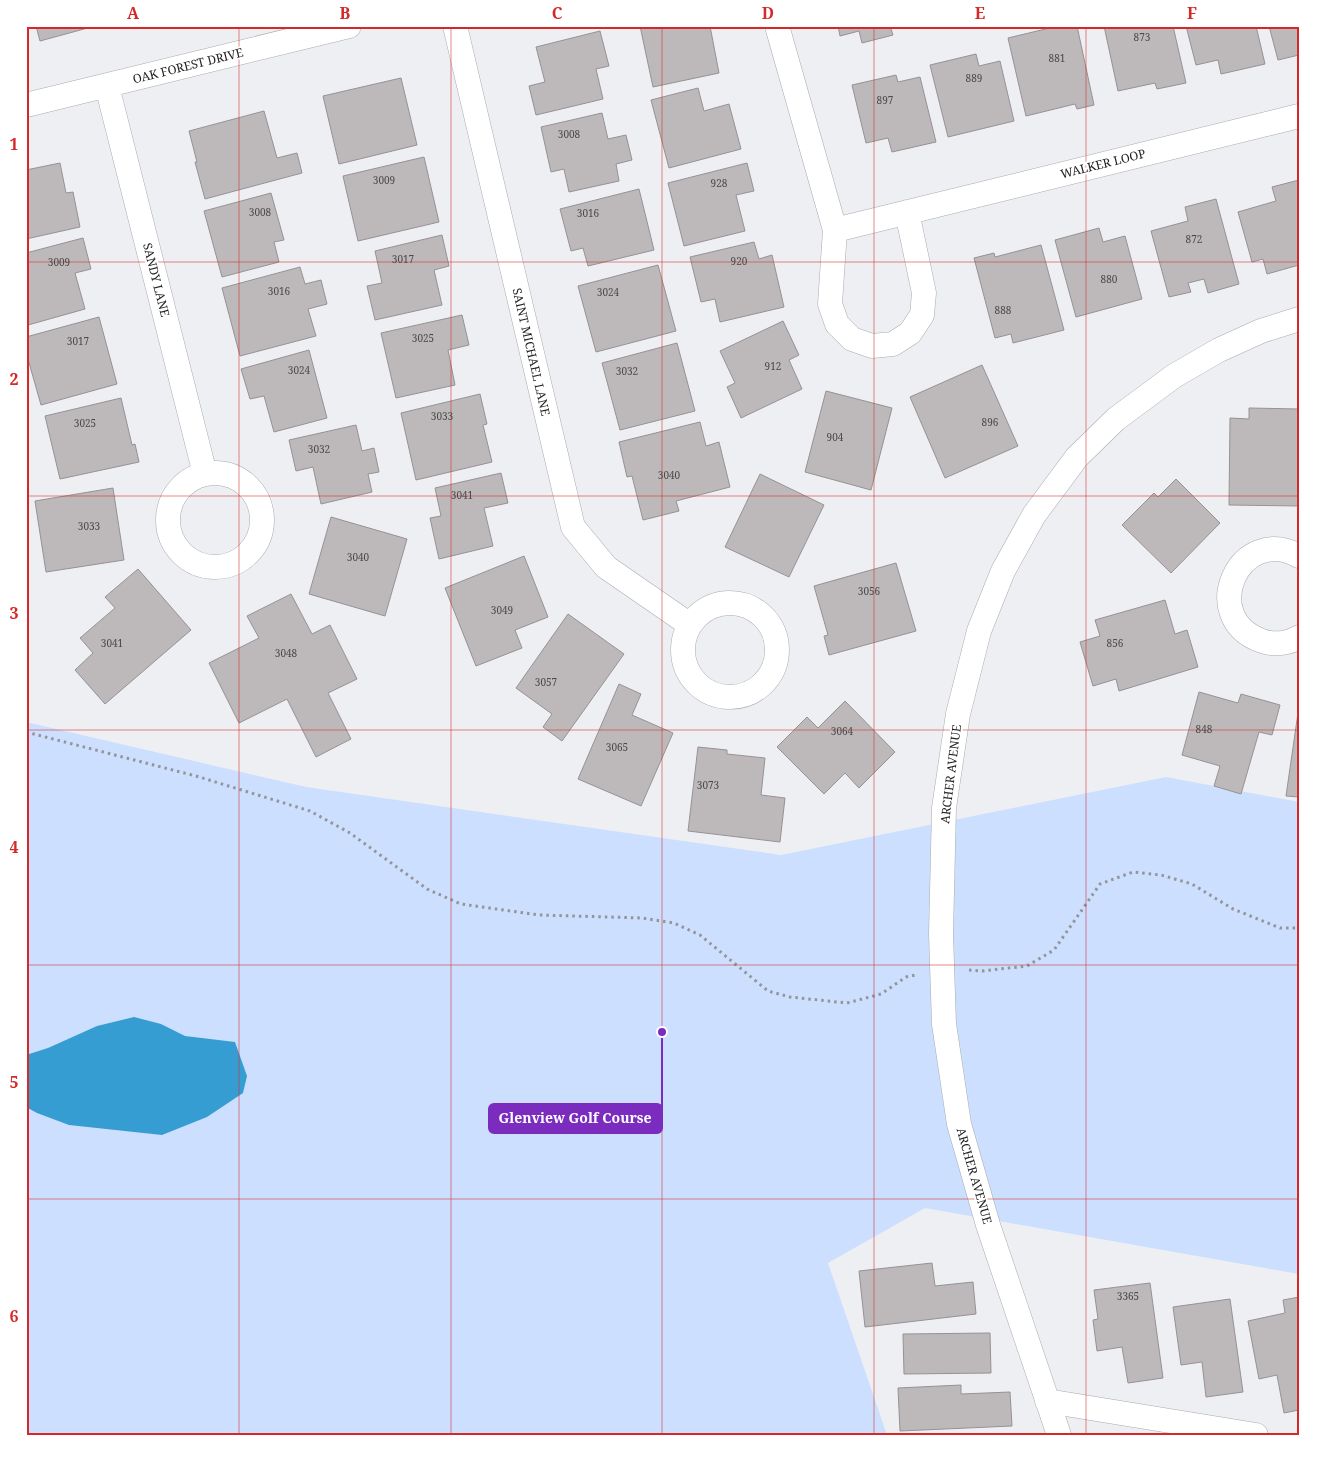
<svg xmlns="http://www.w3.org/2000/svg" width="1325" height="1461" font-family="'Noto Serif',serif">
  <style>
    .green { fill: #ccdfff }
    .water { fill: #369dd2 }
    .building { fill: #bdb9bb; stroke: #969294 }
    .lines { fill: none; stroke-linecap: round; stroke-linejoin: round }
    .minor-casing { stroke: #a9abae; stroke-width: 25 }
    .path { stroke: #949598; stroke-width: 3; stroke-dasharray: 2.5 4; stroke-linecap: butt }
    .minor { stroke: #fff; stroke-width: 24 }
    .grid { fill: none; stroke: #d62828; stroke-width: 1; stroke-opacity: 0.55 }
    .labels { text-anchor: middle; stroke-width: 4; stroke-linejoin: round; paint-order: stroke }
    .number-label { font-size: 10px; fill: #4a484a }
    .street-label { font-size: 12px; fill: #232325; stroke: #fff }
    .leader { fill: none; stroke: #7b2cbf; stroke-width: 2 }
    .callout-dot { fill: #7b2cbf; stroke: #fff; stroke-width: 2 }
    .callout { fill: #7b2cbf; stroke: #7b2cbf; stroke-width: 2 }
    .callout-label { font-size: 14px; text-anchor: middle; font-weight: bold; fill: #fff }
    .neatline { fill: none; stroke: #d62828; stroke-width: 2 }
    .grid-label { font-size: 16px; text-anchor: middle; font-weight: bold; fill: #d62828 }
  </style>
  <rect width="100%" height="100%" fill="#edeff3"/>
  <path class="green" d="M26,722L306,787L781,855L1166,777L1299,802V1274L925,1208L828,1263L887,1435H26Z"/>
  <path class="water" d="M134,1017L161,1024L185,1036L235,1042L247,1076L243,1093L207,1117L162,1135L69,1125L37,1113L26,1107V1055L48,1048L97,1026Z"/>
  <path class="building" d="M36,26H95L40,41Z
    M640,26H710L719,73L653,87Z
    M838,26H890L893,35L862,43L859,31L840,36Z
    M1058,26H1077L1094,105L1077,109L1075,104L1026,116L1008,38Z
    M1104,26H1173L1186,83L1157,89L1155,83L1118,91Z
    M1186,26H1256L1265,64L1221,74L1218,60L1196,65Z
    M1269,26H1299V55L1278,60Z
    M600,31L609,66L596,69L603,99L536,115L529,86L545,82L536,47Z
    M976,54L979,66L1000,61L1014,121L948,137L930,65Z
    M896,75L898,82L920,77L936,142L892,152L888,138L866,143L852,85Z
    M401,78L417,145L339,164L323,96Z
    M698,88L704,111L729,104L741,149L669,168L651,100Z
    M264,111L277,158L297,153L302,173L205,199L195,162H197L189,131Z
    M602,113L608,139L626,135L632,160L616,164L619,181L569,192L564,169L551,172L541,127Z
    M424,157L439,222L358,241L343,176Z
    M60,163L66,193L73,192L80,227L26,239V170Z
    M747,163L754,191L736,195L745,231L684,246L668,183Z
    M1299,180V265L1267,274L1263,259L1252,262L1238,212L1276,201L1272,187Z
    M639,189L654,250L588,266L583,248L571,251L560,209Z
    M271,193L284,240L274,242L279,262L222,277L204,211Z
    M1216,199L1239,284L1208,293L1204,279L1188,283L1191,292L1169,297L1151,231L1188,221L1185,207Z
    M1099,228L1103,242L1125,236L1142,299L1076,317L1055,240Z
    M442,235L449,266L434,270L442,305L375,320L367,286L382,283L375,251Z
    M83,238L91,269L75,273L85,309L28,325L26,320V253Z
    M754,242L759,259L772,255L784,307L720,322L715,299L701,302L690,257Z
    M1041,245L1064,330L1013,343L1011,334L995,338L974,258L994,253L995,257Z
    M658,265L676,331L596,352L578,286Z
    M300,267L305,284L321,280L327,304L308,309L316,336L240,356L222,288Z
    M462,315L469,345L448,350L455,385L396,398L381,333Z
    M99,317L117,384L41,405L26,352V337Z
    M783,321L799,355L789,360L802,389L741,418L727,387L735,383L720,351Z
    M677,343L695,411L620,430L602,363Z
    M309,350L327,418L274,432L264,396L250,399L241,369Z
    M982,365L1018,446L945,478L910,397Z
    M826,391L892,408L871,490L805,472Z
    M480,394L487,424L483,425L492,462L416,480L401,413Z
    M121,398L132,445L135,444L139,462L60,479L45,416Z
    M1249,408L1299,409V506L1229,505L1230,418L1249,419Z
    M700,422L706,446L719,442L730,487L676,501L679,511L643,520L632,476L627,477L619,442Z
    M356,425L362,451L374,448L379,472L368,474L372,492L321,504L313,467L296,471L289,440Z
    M501,473L508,503L484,508L493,546L439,559L430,518L441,516L435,488Z
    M760,474L824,505L789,577L725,547Z
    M1176,479L1220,523L1171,573L1122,525L1154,493L1158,497Z
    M113,488L124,560L46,572L35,501Z
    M331,517L407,539L385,616L309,594Z
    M524,556L548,617L515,630L522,648L476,666L445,588Z
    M896,563L916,631L829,655L824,636L828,635L814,586Z
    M138,569L191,630L105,704L75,670L93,653L80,638L115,608L105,597Z
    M291,594L312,634L330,625L357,679L328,693L351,739L316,757L287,699L239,723L209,663L259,638L247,616Z
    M1165,600L1175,634L1187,630L1198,667L1119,691L1116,679L1093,686L1080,642L1100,636L1095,620Z
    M568,614L624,654L562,741L543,727L552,714L516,688Z
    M619,684L641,694L632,715L673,733L641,806L578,779Z
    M1199,692L1238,703L1241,694L1280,705L1272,735L1259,732L1241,794L1214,786L1220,766L1182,755Z
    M845,701L895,752L859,788L845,773L824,794L777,747L807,717L818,728Z
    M1299,706V797L1286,796Z
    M698,747L727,750V754L765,758L761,795L785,798L780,842L688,831Z
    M932,1263L935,1286L973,1282L976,1314L865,1327L859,1271Z
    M1150,1283L1163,1378L1128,1383L1122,1347L1097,1351L1093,1320L1098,1319L1094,1290Z
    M1299,1297V1410L1284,1413L1277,1375L1259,1379L1248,1321L1285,1313L1283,1300Z
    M1230,1299L1243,1392L1206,1397L1202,1362L1181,1365L1173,1307Z
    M990,1333L991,1373L904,1374L903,1334Z
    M961,1385V1394L1010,1392L1012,1426L900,1431L898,1388Z"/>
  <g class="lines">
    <defs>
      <path id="minor" d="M455,26L573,527L606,567L690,625
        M777,26L835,230L1299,116
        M107,86L205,474
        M26,105L349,26
        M835,230L830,304L837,324L852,339L872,346L893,344L910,333L922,315L924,293L907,212
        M168 520a47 47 0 1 1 94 0a47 47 0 1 1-94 0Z
        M1299,556C1239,523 1197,618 1262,641C1273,645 1288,644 1299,637
        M683 650a47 47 0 1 1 94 0a47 47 0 1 1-94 0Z
        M1047,1401L1256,1435
        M1059,1435L988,1225L959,1124L944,1024L941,934L944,808L958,714L979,631L1003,571L1034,515L1077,457L1116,419L1174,376L1219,350L1261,331L1299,319"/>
    </defs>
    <use href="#minor" class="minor-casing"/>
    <path class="path" d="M26,732L196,776L310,811L350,833L427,889L461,904L539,915L642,918L674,923L700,935L768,991L790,997L847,1003L881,994L906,977L916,975
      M969,970L982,971L1027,966L1054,950L1100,884L1133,872L1161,875L1192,884L1233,909L1280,928H1299"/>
    <use href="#minor" class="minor"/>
  </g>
  <path class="grid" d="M239,26V1435M451,26V1435M662,26V1435M874,26V1435M1086,26V1435M26,262H1299M26,496H1299M26,730H1299M26,965H1299M26,1199H1299"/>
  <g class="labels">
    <g class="number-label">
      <text x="1142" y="41">873</text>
      <text x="1057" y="62">881</text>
      <text x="974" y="82">889</text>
      <text x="885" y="104">897</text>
      <text x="569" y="138">3008</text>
      <text x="384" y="184">3009</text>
      <text x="719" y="187">928</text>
      <text x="260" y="216">3008</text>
      <text x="588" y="217">3016</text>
      <text x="1194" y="243">872</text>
      <text x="403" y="263">3017</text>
      <text x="739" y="265">920</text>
      <text x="59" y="266">3009</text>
      <text x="1109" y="283">880</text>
      <text x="279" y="295">3016</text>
      <text x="608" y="296">3024</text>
      <text x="1003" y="314">888</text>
      <text x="423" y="342">3025</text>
      <text x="78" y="345">3017</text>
      <text x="773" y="370">912</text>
      <text x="299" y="374">3024</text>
      <text x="627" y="375">3032</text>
      <text x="442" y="420">3033</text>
      <text x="990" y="426">896</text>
      <text x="85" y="427">3025</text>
      <text x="835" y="441">904</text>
      <text x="319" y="453">3032</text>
      <text x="669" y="479">3040</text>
      <text x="462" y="499">3041</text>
      <text x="89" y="530">3033</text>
      <text x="358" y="561">3040</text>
      <text x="869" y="595">3056</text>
      <text x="502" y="614">3049</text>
      <text x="112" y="647">3041</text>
      <text x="1115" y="647">856</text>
      <text x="286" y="657">3048</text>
      <text x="546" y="686">3057</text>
      <text x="1204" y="733">848</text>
      <text x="842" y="735">3064</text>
      <text x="617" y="751">3065</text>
      <text x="708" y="789">3073</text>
      <text x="1128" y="1300">3365</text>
    </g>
    <g class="street-label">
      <text transform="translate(188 66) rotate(-14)" y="4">OAK FOREST DRIVE</text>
      <text transform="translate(1103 164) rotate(-14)" y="4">WALKER LOOP</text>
      <text transform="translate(156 280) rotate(76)" y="4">SANDY LANE</text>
      <text transform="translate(531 352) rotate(77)" y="4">SAINT MICHAEL LANE</text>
      <text transform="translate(951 774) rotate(-83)" y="4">ARCHER AVENUE</text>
      <text transform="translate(974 1176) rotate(74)" y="4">ARCHER AVENUE</text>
    </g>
  </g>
  <path class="leader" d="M662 1032L662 1118"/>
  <circle class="callout-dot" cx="662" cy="1032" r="5"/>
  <rect class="callout" x="489" y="1104" width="173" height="29" rx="5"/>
  <g class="callout-label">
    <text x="575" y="1123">Glenview Golf Course</text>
  </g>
  <rect width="1325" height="1461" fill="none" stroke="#ffffff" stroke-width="55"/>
  <rect x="28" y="28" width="1270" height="1406" class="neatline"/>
  <g class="grid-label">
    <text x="133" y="19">A</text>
    <text x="345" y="19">B</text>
    <text x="557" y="19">C</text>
    <text x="768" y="19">D</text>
    <text x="980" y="19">E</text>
    <text x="1192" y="19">F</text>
    <text x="14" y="150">1</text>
    <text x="14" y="385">2</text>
    <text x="14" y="619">3</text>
    <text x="14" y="853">4</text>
    <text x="14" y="1088">5</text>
    <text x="14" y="1322">6</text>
  </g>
</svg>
